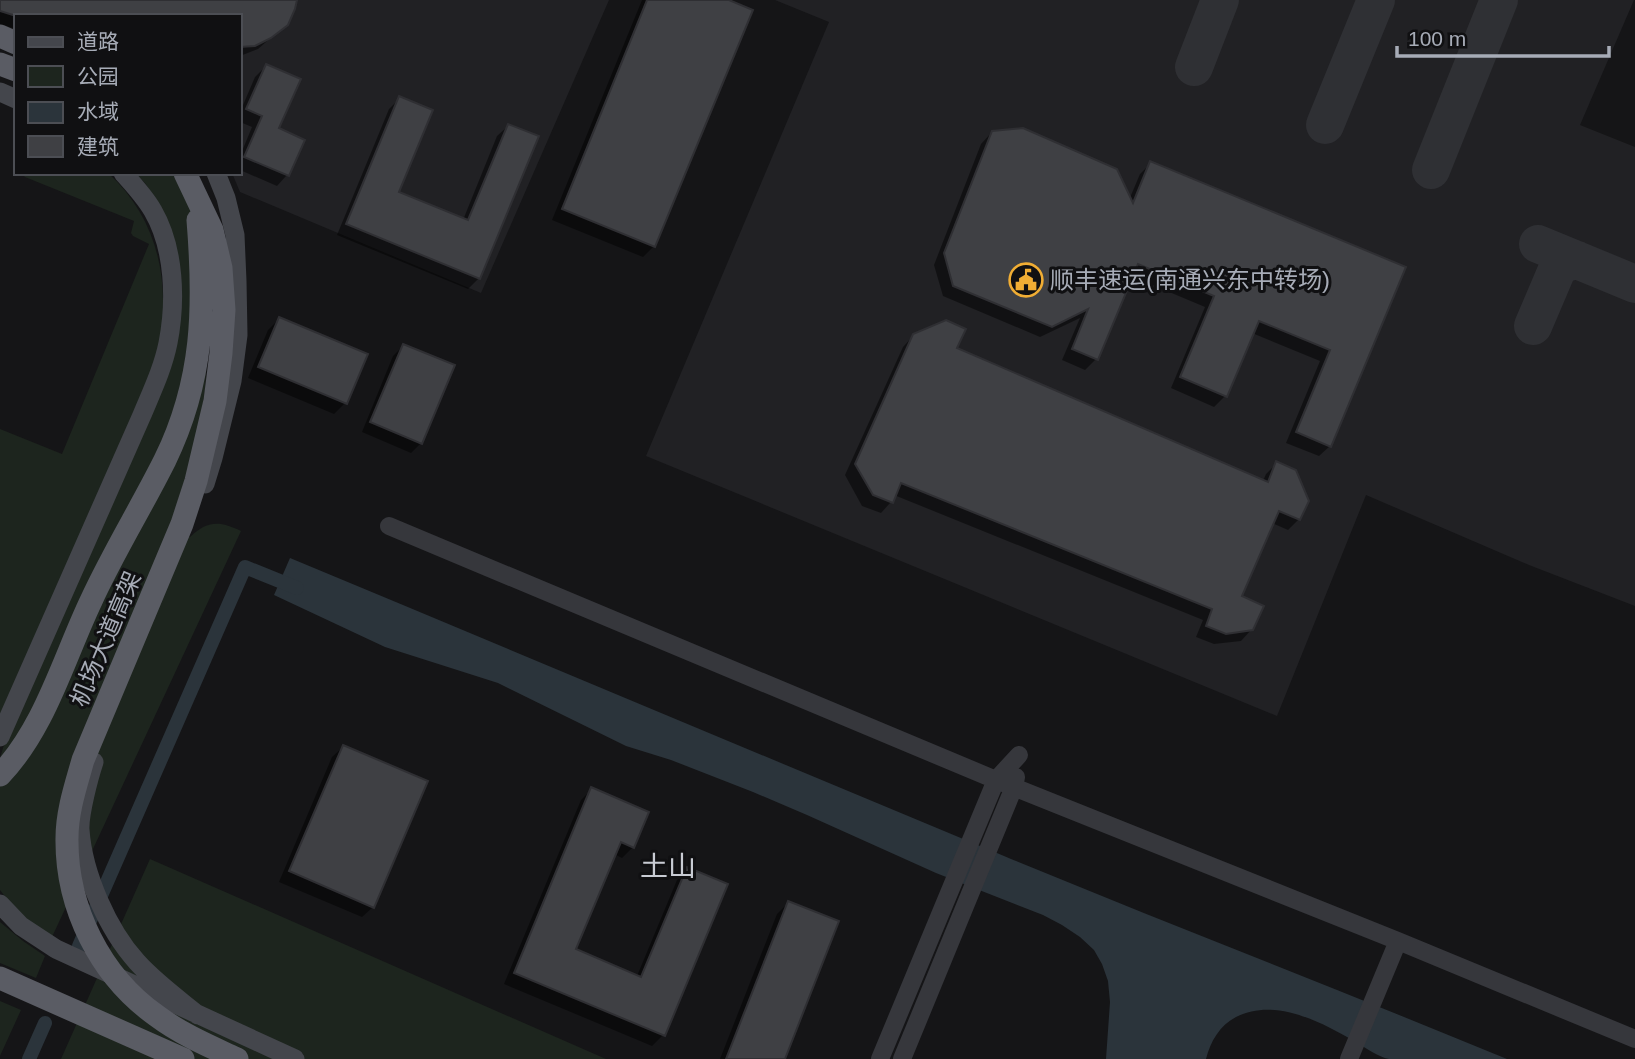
<svg xmlns="http://www.w3.org/2000/svg" width="1635" height="1059" font-family="Helvetica,'Noto Sans SC',sans-serif">
  <style>
    .built { fill: #212124 }
    .green { fill: #1d251e }
    .water { fill: #2b343b }
    .shadow { fill: #0007 }
    .lines { fill: none; stroke-linecap: round; stroke-linejoin: round }
    .canal { stroke: #2b343b; stroke-width: 14 }
    .taxiway { stroke: #2f3034; stroke-width: 38 }
    .building { fill: #3f4044; stroke: #2f2f33; stroke-width: 2 }
    .tertiary { stroke: #36373c; stroke-width: 18 }
    .secondary { stroke: #44464c; stroke-width: 19 }
    .trunk { stroke: #5a5c64; stroke-width: 23 }
    .labels { text-anchor: middle; stroke-width: 6; stroke-linejoin: round; paint-order: stroke }
    .poi-label { font-size: 24px; fill: #a7acb7; stroke: #101012; text-anchor: start }
    .street-label { font-size: 24px; fill: #a7acb7; stroke: #101012 }
    .quarter-label { font-size: 28px; fill: #c8cbd3; stroke: #101012 }
  </style>
  <rect width="100%" height="100%" fill="#151517"/>
  <path class="built" d="M0,0H609L481,293L240,192L232,173H240V16Z
    M775,0H1634L1580,125L1635,147V606L1529,565L1366,495L1277,716L646,456L829,22Z"/>
  <path class="green" d="M21,173H108C146,207 164,255 163,305C163,314 163,323 162,332C160,346 156,361 153,375L0,725V429L62,454L149,244L133,236L131,233L134,221L25,177Z
    M135,173H182L212,265L205,391L196,445L169,529L190,537C208,520 220,521 241,531L52,937L34,928L10,903L0,890V758L3,748L176,347L160,206L145,183Z
    M150,859L606,1059H61Z
    M0,922L23,941L45,956L36,978L0,963Z
    M0,1001L21,1010L0,1056Z"/>
  <path class="water" d="M290,558C528,657 766,757 1004,856C1171,925 1340,990 1507,1059C1478,1059 1450,1059 1421,1059C1411,1059 1399,1059 1389,1059C1378,1057 1366,1048 1356,1042C1321,1022 1275,997 1236,1017C1220,1025 1210,1042 1206,1059H1106L1110,1002L1108,981L1102,964L1094,950L1080,937L1062,925L1043,915L936,873L807,815L753,792L671,760L626,746L498,683L385,647L274,595Z"/>
  <path class="shadow" d="M0,0H295L274,35L258,49L240,56V16H16V29L0,24Z
    M642,0H725L654,246L643,257L552,220Z
    M266,66L277,129L287,175L277,186L240,170V156L252,127L240,122V112L255,77Z
    M399,99L397,193L463,220L497,136L508,126L479,278L468,289L337,235L389,109Z
    M992,132L1129,200L1140,174L1151,163L1404,268L1330,446L1319,456L1286,443L1320,361L1252,333L1225,396L1214,407L1171,388L1205,307L1131,276L1096,359L1085,370L1062,360L1080,318L1040,337L943,296L934,265L981,144Z
    M279,319L345,403L334,414L248,378L268,330Z
    M914,335L955,349L1263,481L1266,474L1277,463L1307,501L1299,519L1288,530L1272,523L1239,597L1252,629L1241,641L1214,644L1196,637L1203,620L894,495L891,502L881,513L862,506L845,475L903,347Z
    M403,346L421,443L411,453L362,432L393,356Z
    M343,747L373,907L362,917L279,882L332,757Z
    M592,789L633,847L622,858L614,854L574,950L637,976L677,880L688,869L663,1035L652,1046L504,984L581,800Z
    M788,903L783,1059H720L777,914Z"/>
  <g class="lines">
    <path class="canal" d="M79,946L245,567L297,588
      M29,1059L45,1023"/>
    <path class="taxiway" d="M1194,67L1220,0
      M1325,125L1376,0
      M1431,170L1499,0
      M1538,244L1635,284
      M1533,326L1556,272C1561,264 1567,262 1577,260"/>
  </g>
  <path class="building" d="M0,0H297L295,9L288,25L271,38L255,46L240,47V16H16L0,11Z
    M647,0H729L753,10L655,247L562,209Z
    M266,64L301,79L279,128L305,140L289,176L244,157L262,116L246,109Z
    M399,96L433,110L399,192L468,220L508,124L539,136L480,279L346,224Z
    M1023,128L1117,169L1133,203L1150,161L1406,267L1331,447L1296,432L1330,350L1259,321L1227,397L1180,377L1214,296L1138,264L1098,360L1072,349L1088,309L1052,327L953,286L944,253L992,131Z
    M279,317L368,354L347,404L258,367Z
    M946,320L966,329L957,348L1268,482L1276,461L1296,470L1309,501L1300,520L1279,511L1242,596L1264,606L1253,630L1226,634L1206,626L1212,609L901,483L893,503L873,495L855,464L913,334Z
    M403,344L455,365L422,444L370,422Z
    M343,745L428,781L374,908L289,871Z
    M591,787L649,812L634,848L621,842L576,949L641,977L687,867L728,884L665,1036L514,973Z
    M788,901L839,921L785,1059H726Z"/>
  <g class="lines">
    <path class="tertiary" d="M389,526L996,780L1398,941L1635,1039
      M880,1059L996,780L1019,755
      M902,1059L1014,787L1016,777
      M1349,1059L1398,941"/>
    <path class="secondary" d="M0,92L16,99
      M205,484L213,458L232,381L238,335L237,281L235,235L226,198L216,173
      M0,737L142,415C152,391 163,368 168,343C176,302 175,249 153,211C145,197 134,185 123,173
      M94,762C89,777 79,815 80,830C83,874 108,930 137,962C155,982 177,998 198,1015
      M0,904L21,926L56,949L295,1059"/>
    <path class="trunk" d="M0,36L16,43
      M0,64L16,70
      M185,173L212,230L221,268L224,310L221,353L215,401L196,481L182,524L83,760C76,785 67,811 67,838C66,907 100,976 157,1016C181,1034 209,1046 237,1059
      M0,775C45,728 63,660 91,601C113,553 141,508 165,460C204,380 205,307 198,220
      M0,978L183,1059"/>
  </g>
  <defs>
    <symbol id="civic-ring" viewBox="-11 -11 22 22"><circle r="9.5" fill="#101012" stroke="#f0ad34" stroke-width="1.5"/><path d="M-.6-6.5H3V-4.5H.6V-3L4-1V1h2V6H-6V1h2V-1L-.6-3ZM-1.2 2.5V6h2.4V2.5Z" fill="#f0ad34"/></symbol>
  </defs>
  <g fill-rule="evenodd">
    <use href="#civic-ring" x="1007" y="261" width="38" height="38"/>
  </g>
  <g class="labels">
    <g class="poi-label">
      <text x="1050" y="288">顺丰速运(南通兴东中转场)</text>
    </g>
    <g class="street-label">
      <text transform="translate(106 639) rotate(-67)" y="8">机场大道高架</text>
    </g>
    <g class="quarter-label">
      <text x="668" y="876">土山</text>
    </g>
  </g>
  <rect x="14" y="14" width="228" height="161" fill="#101012" stroke="#4c4e54" stroke-width="2"/>
  <rect x="28" y="37" width="35" height="10" fill="#44464c" stroke="#4c4e54" stroke-width="2"/>
  <text x="77" y="49" font-size="21" fill="#a7acb7">道路</text>
  <rect x="28" y="66" width="35" height="21" fill="#1d251e" stroke="#4c4e54" stroke-width="2"/>
  <text x="77" y="84" font-size="21" fill="#a7acb7">公园</text>
  <rect x="28" y="102" width="35" height="21" fill="#2b343b" stroke="#4c4e54" stroke-width="2"/>
  <text x="77" y="119" font-size="21" fill="#a7acb7">水域</text>
  <rect x="28" y="136" width="35" height="21" fill="#3f4044" stroke="#4c4e54" stroke-width="2"/>
  <text x="77" y="154" font-size="21" fill="#a7acb7">建筑</text>
  <path d="M1397 46v10h212v-10" fill="none" stroke="#a7acb7" stroke-width="3.5"/>
  <text x="1408" y="46" font-size="21" fill="#a7acb7" stroke="#101012" stroke-width="5" paint-order="stroke">100 m</text>
</svg>
